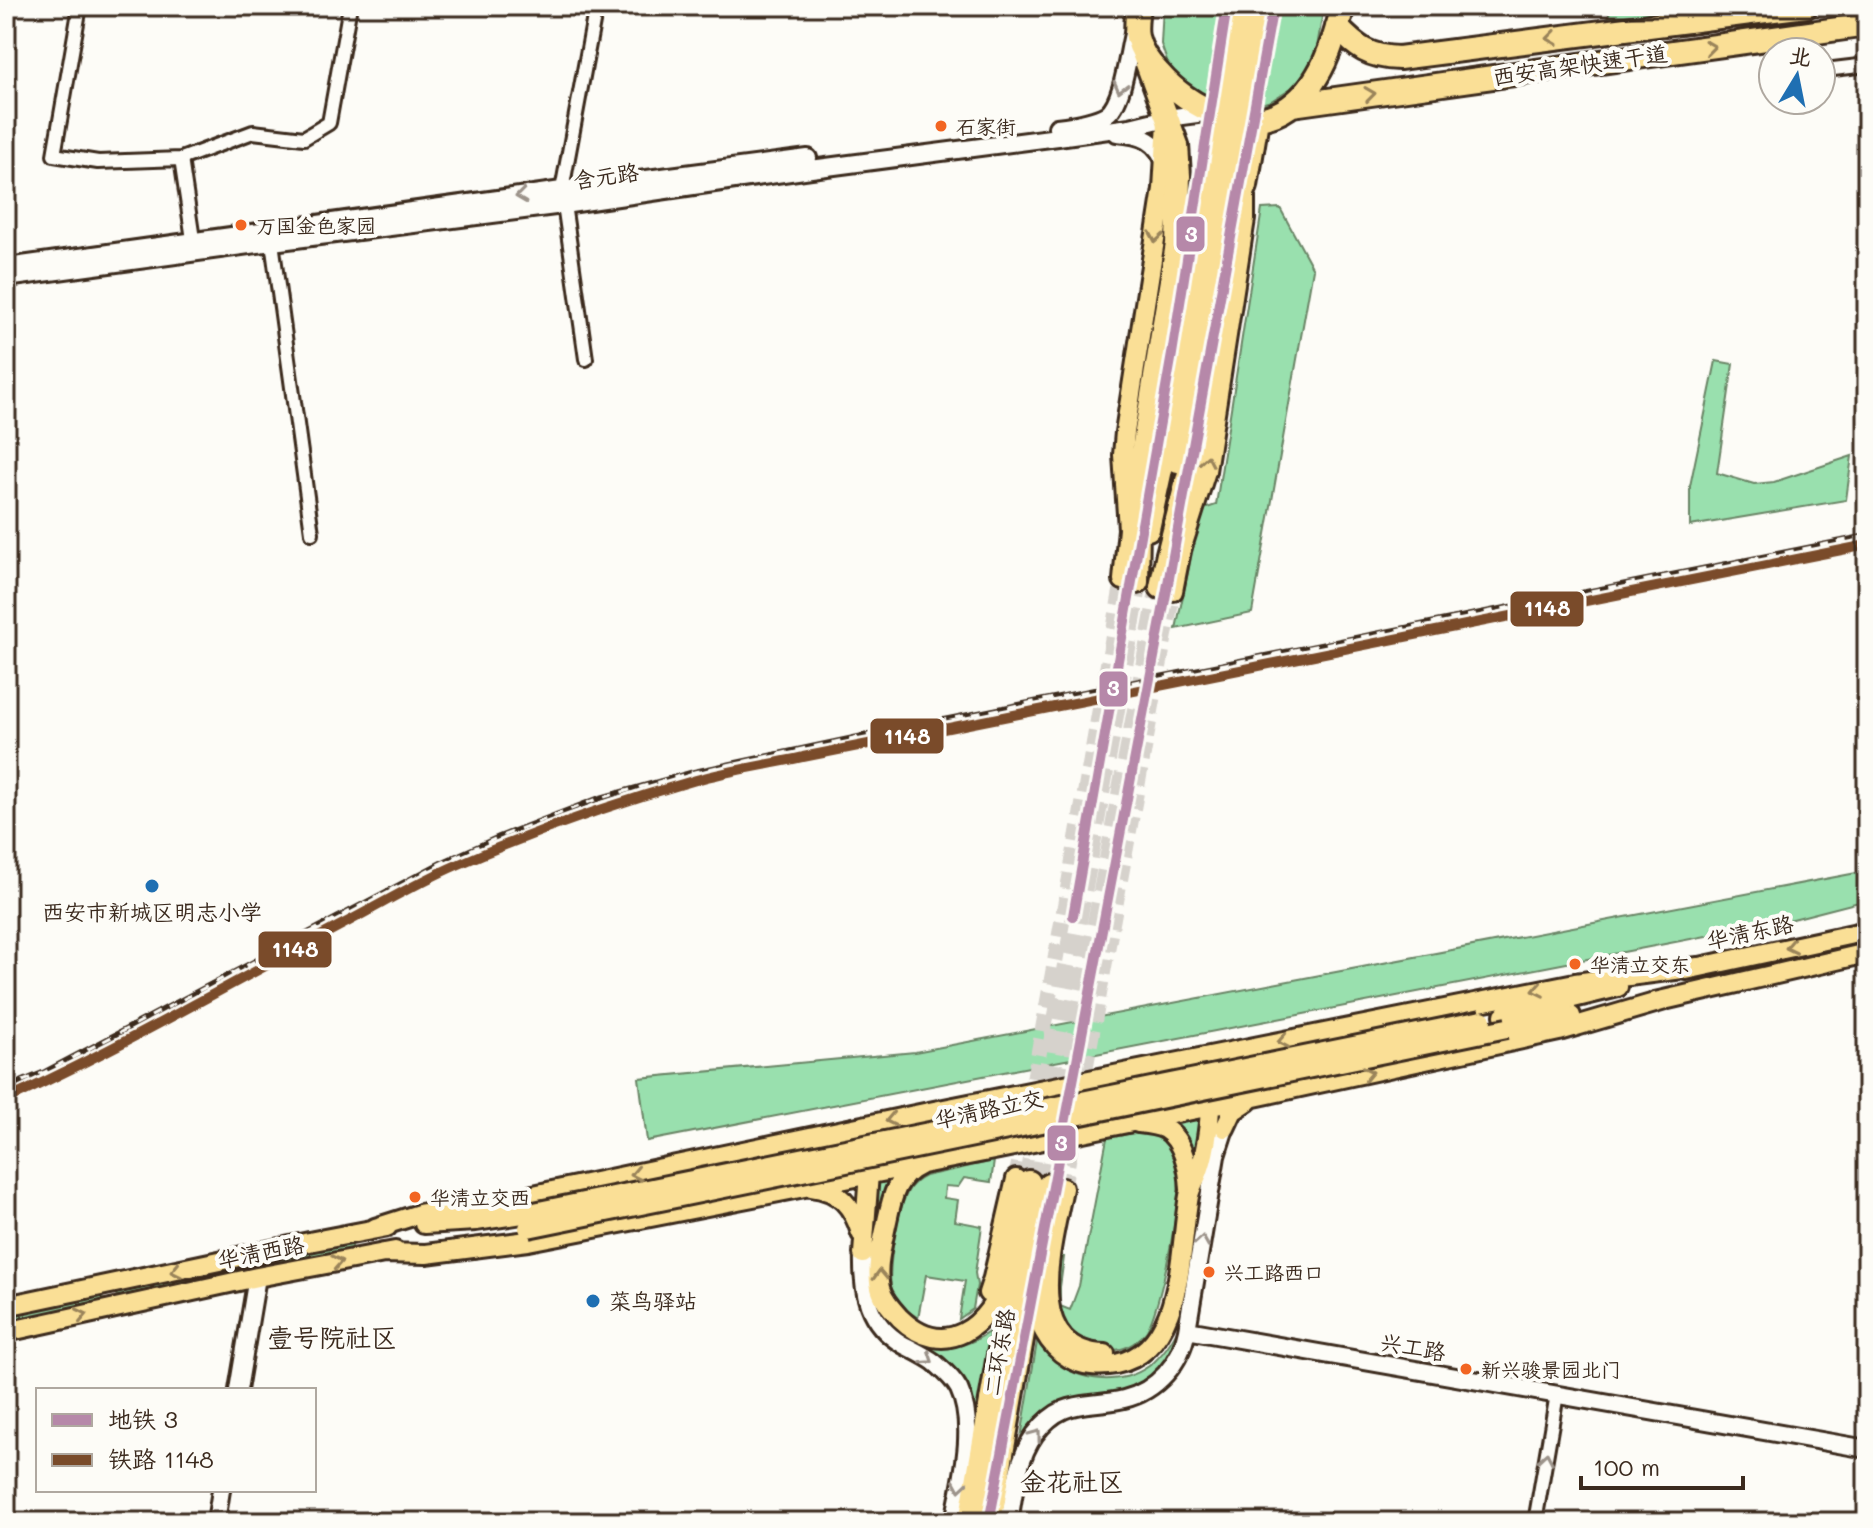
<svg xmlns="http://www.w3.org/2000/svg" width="1873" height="1528" font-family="Mali,'LXGW WenKai TC',sans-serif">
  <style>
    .green { fill: #99e0ae; stroke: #6a8566; stroke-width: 2 }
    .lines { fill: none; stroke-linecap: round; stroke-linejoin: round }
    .secondary-tunnel { stroke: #d6d2cc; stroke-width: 16; stroke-dasharray: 16 8; stroke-linecap: butt }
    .highway-tunnel { stroke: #d6d2cc; stroke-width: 22; stroke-dasharray: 22 11; stroke-linecap: butt }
    .street-casing { stroke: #3b2a1e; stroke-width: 18 }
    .secondary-casing { stroke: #3b2a1e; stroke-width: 22 }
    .primary-casing { stroke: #3b2a1e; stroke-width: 24 }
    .highway-casing { stroke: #3b2a1e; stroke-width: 28 }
    .street { stroke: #fdfcf7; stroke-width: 12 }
    .secondary { stroke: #fdfcf7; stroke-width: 16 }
    .primary { stroke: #fadf96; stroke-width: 18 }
    .highway { stroke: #fadf96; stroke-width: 22 }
    .rail-casing { stroke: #3b2a1e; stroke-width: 6 }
    .rail { stroke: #fdfcf7; stroke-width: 3; stroke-dasharray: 9; stroke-linecap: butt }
    .primary-bridge-casing { stroke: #3b2a1e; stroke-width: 24; stroke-linecap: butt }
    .highway-bridge-casing { stroke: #3b2a1e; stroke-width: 28; stroke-linecap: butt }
    .primary-bridge { stroke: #fadf96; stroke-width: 18 }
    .highway-bridge { stroke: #fadf96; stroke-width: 22 }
    .rail-1-casing { stroke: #fdfcf7; stroke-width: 16 }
    .rail-1 { stroke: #7a4b2a; stroke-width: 10 }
    .metro-1-casing { stroke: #fdfcf7; stroke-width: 16 }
    .metro-1 { stroke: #b688a9; stroke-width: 10 }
    .oneway { stroke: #9a845a }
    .oneway2 { stroke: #9c938a }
    .bus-dot { fill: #f26522; stroke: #fdfcf7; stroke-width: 3 }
    .poi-dot { fill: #1f6fb2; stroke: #fdfcf7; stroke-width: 3 }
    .labels { text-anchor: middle; stroke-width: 8; stroke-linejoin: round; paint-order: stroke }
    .bus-label { font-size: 20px; fill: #3b2a1e; stroke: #fdfcf7; text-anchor: start }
    .street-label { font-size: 22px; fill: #3b2a1e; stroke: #fdfcf7 }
    .poi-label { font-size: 22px; fill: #3b2a1e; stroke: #fdfcf7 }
    .quarter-label { font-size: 26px; fill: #3b2a1e; stroke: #fdfcf7 }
    .line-badge { stroke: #fdfcf7; stroke-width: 3 }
    .badge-label { font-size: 22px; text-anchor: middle; font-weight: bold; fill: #fff }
  </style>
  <rect width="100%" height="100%" fill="#fdfcf7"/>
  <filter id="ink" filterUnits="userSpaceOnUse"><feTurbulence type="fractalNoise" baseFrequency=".0125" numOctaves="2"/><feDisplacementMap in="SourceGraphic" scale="16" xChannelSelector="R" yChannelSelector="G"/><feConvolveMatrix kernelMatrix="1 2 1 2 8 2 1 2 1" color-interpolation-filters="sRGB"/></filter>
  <g filter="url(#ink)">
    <path class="green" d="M1163,6H1324L1317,47L1308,70L1291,88L1271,101L1248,108L1203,99L1170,70L1161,44Z
      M1611,6H1703L1608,19Z
      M1280,208L1313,269L1252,613L1176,629L1201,510L1216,505L1262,209Z
      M1716,361L1733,364L1717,473L1754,484L1774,482L1852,456L1846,500L1690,526V486Z
      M1867,871V900L1789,920L647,1141L639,1078L915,1052Z
      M1203,1118L1196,1162L1169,1124Z
      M1140,1132C1156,1133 1172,1143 1177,1159C1186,1183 1161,1310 1146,1332C1141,1338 1134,1344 1127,1347C1110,1355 1090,1345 1073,1341L1056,1305L1058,1257H1064L1060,1287V1306L1070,1310L1079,1286L1107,1138Z
      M994,1161L991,1182L964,1178L958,1187L945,1186L944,1198L958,1200L955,1221L982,1226L975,1273L977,1285L973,1309L959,1319L965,1281L926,1275L918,1318C908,1311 896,1305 892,1292C886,1271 898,1205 910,1188C914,1182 919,1179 925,1176Z
      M893,1179L873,1262L876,1183Z
      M351,1243L353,1250L117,1299L116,1292Z
      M102,1294L103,1302L6,1321V1315Z
      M884,1314C921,1348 952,1361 994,1328L977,1423C970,1375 938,1362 902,1336L893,1328Z
      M1184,1315L1175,1352L1149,1380L1124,1393L1071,1403L1017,1461L1038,1336C1042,1343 1046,1351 1052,1357C1078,1384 1125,1387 1154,1362C1168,1349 1177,1333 1184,1315Z"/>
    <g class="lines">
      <path class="secondary-tunnel" d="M1081,1092L1173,591
        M1030,1102L1123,580
        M1016,1179L1025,1132
        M1063,1188L1075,1123"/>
      <path class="highway-tunnel" d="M1029,1182L1137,582
        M1049,1185L1161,587"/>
      <defs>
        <path id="street" d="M80,6L54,155L98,162L181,159L253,132L304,138L329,123L350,6
          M1825,70L1867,65
          M181,159L194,246
          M272,242L312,533
          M586,359L562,190L596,6
          M1535,1522L1557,1394"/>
        <path id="secondary" d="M1057,127C1072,125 1094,122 1107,114C1124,101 1128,51 1134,30
          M1117,133C1142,135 1158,140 1166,166
          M7,267L562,190L808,158
          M6,278L272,242L563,205L811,169L1058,137L1130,127L1167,118L1212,112
          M863,1254C862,1292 867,1323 902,1344C913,1350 924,1355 934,1362C943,1370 953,1378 959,1389C977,1427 961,1483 954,1522
          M1187,1330L1867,1449
          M238,1390L257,1277
          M216,1522L221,1490
          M1009,1522C1014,1492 1017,1459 1035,1434C1063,1397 1086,1408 1124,1399C1157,1391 1181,1363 1187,1330L1216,1156L1225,1128"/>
        <path id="primary" d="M1123,580L1128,529L1123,455L1125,432L1163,189L1167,122
          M1173,591L1181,550L1206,471L1245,219V193
          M1686,970L1867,931
          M1655,1002L1867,953
          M1504,1015L1618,987
          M1507,1028L1571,1016
          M1138,1123C1147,1124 1157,1125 1165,1129C1183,1140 1189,1169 1190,1189
          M1225,1128L1233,1111L1248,1101
          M920,1165C896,1176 892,1197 887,1221C883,1241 875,1267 880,1288C883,1300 892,1309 900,1318C945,1362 990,1326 1005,1277
          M811,1187C839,1190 853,1206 861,1233
          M1063,1188C1053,1241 1019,1351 1105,1354
          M424,1224L476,1221L529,1213
          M375,1228L419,1214L519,1198L934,1111L1575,983L1698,967
          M383,1253L426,1254L528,1241L999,1149L1231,1102L1559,1031L1665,1000
          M863,1254L869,1173L866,1161
          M988,1293L993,1278L1016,1179
          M1034,1296C1035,1319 1048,1346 1069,1358C1082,1366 1101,1367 1116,1364C1185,1350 1179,1249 1189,1196C1191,1186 1197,1178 1200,1168C1206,1151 1212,1113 1209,1095
          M6,1306L314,1241L387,1227
          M6,1332L257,1277L395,1251"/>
        <path id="highway" d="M1138,6C1137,16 1135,27 1137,37C1140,50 1149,63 1159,73C1189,108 1246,137 1289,107C1321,85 1334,42 1343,6
          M1337,27C1357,48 1369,57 1399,58L1806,6
          M1292,105L1867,25
          M1148,529L1163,460
          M1137,582L1139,474L1177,244L1179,176L1177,145L1142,50
          M1161,587L1168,554L1191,465L1233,217L1246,186L1257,120
          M970,1522L1029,1182
          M990,1522L1049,1185"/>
      </defs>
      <use href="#street" class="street-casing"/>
      <use href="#secondary" class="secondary-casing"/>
      <use href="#primary" class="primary-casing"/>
      <use href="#highway" class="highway-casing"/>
      <use href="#street" class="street"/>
      <use href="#secondary" class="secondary"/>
      <use href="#primary" class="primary"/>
      <use href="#highway" class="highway"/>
      <defs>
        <path id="rail" d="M6,1088L45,1072L441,863L499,837L597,799L694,772L863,736L1867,536"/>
      </defs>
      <use href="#rail" class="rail-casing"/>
      <use href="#rail" class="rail"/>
      <defs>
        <path id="primary-bridge" d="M529,1213L1482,1020
          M528,1228L1507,1028"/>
        <path id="highway-bridge" d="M1163,460L1241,6
          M1178,461L1257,6"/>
      </defs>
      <use href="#primary-bridge" class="primary-bridge-casing"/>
      <use href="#highway-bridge" class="highway-bridge-casing"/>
      <use href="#primary-bridge" class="primary-bridge"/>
      <use href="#highway-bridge" class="highway-bridge"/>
      <defs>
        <path id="rail-1" d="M6,1100C124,1046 235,981 349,921C385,902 420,881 457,865C535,831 615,803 696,780C731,770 768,765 803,757L1867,545"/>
      </defs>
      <use href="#rail-1" class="rail-1-casing"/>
      <use href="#rail-1" class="rail-1"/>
      <defs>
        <path id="metro-1" d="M1073,916L1172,354L1227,6
          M989,1522L1167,589L1273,6"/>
      </defs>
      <use href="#metro-1" class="metro-1-casing"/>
      <use href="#metro-1" class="metro-1"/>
    </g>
    <defs><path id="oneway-chevron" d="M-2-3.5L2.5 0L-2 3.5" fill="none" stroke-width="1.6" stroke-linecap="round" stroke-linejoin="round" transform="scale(2)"/></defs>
    <g class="oneway">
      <use href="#oneway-chevron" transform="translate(1552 38) rotate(172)"/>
      <use href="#oneway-chevron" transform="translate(1710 47) rotate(-8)"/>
      <use href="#oneway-chevron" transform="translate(1370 94) rotate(-8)"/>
      <use href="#oneway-chevron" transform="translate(1156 237) rotate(99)"/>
      <use href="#oneway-chevron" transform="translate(1207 461) rotate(-80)"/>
      <use href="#oneway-chevron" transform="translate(1791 947) rotate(168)"/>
      <use href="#oneway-chevron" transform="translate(1538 990) rotate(169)"/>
      <use href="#oneway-chevron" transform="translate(1283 1041) rotate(169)"/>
      <use href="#oneway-chevron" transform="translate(1368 1073) rotate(-12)"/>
      <use href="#oneway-chevron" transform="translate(891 1120) rotate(168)"/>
      <use href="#oneway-chevron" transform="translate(636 1174) rotate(168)"/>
      <use href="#oneway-chevron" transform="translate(337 1262) rotate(-11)"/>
      <use href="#oneway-chevron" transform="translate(176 1271) rotate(168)"/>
      <use href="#oneway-chevron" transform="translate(880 1275) rotate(-92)"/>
      <use href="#oneway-chevron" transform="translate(82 1315) rotate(-12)"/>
    </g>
    <g class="oneway2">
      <use href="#oneway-chevron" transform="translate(1120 87) rotate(104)"/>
      <use href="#oneway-chevron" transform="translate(521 196) rotate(172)"/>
      <use href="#oneway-chevron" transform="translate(1202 1241) rotate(-81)"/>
      <use href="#oneway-chevron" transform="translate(928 1359) rotate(34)"/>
      <use href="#oneway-chevron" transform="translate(1036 1435) rotate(-53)"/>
      <use href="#oneway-chevron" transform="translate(1546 1458) rotate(-80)"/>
      <use href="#oneway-chevron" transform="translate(960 1486) rotate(99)"/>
    </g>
  </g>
  <g class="bus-dot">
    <circle cx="941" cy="126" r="7"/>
    <circle cx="241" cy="225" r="7"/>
    <circle cx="1575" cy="964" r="7"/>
    <circle cx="415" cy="1197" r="7"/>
    <circle cx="1209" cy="1272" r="7"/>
    <circle cx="1466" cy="1369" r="7"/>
  </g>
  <g class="poi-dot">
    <circle cx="152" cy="886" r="8"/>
    <circle cx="593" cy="1301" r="8"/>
  </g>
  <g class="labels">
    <g class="bus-label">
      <text x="956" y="134">石家街</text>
      <text x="256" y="233">万国金色家园</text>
      <text x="1590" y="972">华清立交东</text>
      <text x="430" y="1205">华清立交西</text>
      <text x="1224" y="1280">兴工路西口</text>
      <text x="1481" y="1377">新兴骏景园北门</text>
    </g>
    <g class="street-label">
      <text transform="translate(1580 65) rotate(-8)" y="8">西安高架快速干道</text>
      <text transform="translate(606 176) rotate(-8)" y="8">含元路</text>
      <text transform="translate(1750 932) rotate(-12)" y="8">华清东路</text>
      <text transform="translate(989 1109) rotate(-12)" y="8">华清路立交</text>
      <text transform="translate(261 1252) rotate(-11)" y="8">华清西路</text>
      <text transform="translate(1413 1347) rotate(10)" y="8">兴工路</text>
      <text transform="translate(999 1352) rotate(-80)" y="8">二环东路</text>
    </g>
    <g class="poi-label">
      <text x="152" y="920">西安市新城区明志小学</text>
      <text x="609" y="1309" text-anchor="start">菜鸟驿站</text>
    </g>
    <g class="quarter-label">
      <text x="332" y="1347">壹号院社区</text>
      <text x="1072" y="1491">金花社区</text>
    </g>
  </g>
  <g class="line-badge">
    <rect x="1175" y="215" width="31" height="38" rx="8" fill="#b688a9"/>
    <rect x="1509" y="590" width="76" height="38" rx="8" fill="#7a4b2a"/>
    <rect x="1098" y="670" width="31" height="38" rx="8" fill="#b688a9"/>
    <rect x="869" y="717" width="76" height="38" rx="8" fill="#7a4b2a"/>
    <rect x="257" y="930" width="76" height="39" rx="8" fill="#7a4b2a"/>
    <rect x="1046" y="1124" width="31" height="38" rx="8" fill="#b688a9"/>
  </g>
  <g class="badge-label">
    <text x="1191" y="242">3</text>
    <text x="1547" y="616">1148</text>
    <text x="1113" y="696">3</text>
    <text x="907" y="744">1148</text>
    <text x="295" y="957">1148</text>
    <text x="1061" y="1151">3</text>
  </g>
  <rect width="1873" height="1528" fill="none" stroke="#fdfcf7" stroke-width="32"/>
  <rect x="16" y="16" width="1841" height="1496" fill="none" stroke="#3b2a1e" stroke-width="3" filter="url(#ink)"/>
  <rect x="36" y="1388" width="280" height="104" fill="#fdfcf7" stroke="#afa8a0" stroke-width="2"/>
  <rect x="52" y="1414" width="40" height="12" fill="#b688a9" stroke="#afa8a0" stroke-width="2"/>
  <text x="108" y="1428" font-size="24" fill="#3b2a1e">地铁 3</text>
  <rect x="52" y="1454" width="40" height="12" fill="#7a4b2a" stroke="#afa8a0" stroke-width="2"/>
  <text x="108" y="1468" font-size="24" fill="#3b2a1e">铁路 1148</text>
  <g transform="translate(1797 76) rotate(10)"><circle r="38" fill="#fdfcf7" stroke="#afa8a0" stroke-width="2"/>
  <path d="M0-6L14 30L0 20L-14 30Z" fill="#1f6fb2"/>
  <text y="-12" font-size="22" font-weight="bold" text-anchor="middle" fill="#3b2a1e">北</text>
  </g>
  <path d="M1581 1476v12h162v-12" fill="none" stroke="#3b2a1e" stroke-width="4"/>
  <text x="1593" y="1476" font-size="24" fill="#3b2a1e" stroke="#fdfcf7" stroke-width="6" paint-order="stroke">100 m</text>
</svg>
